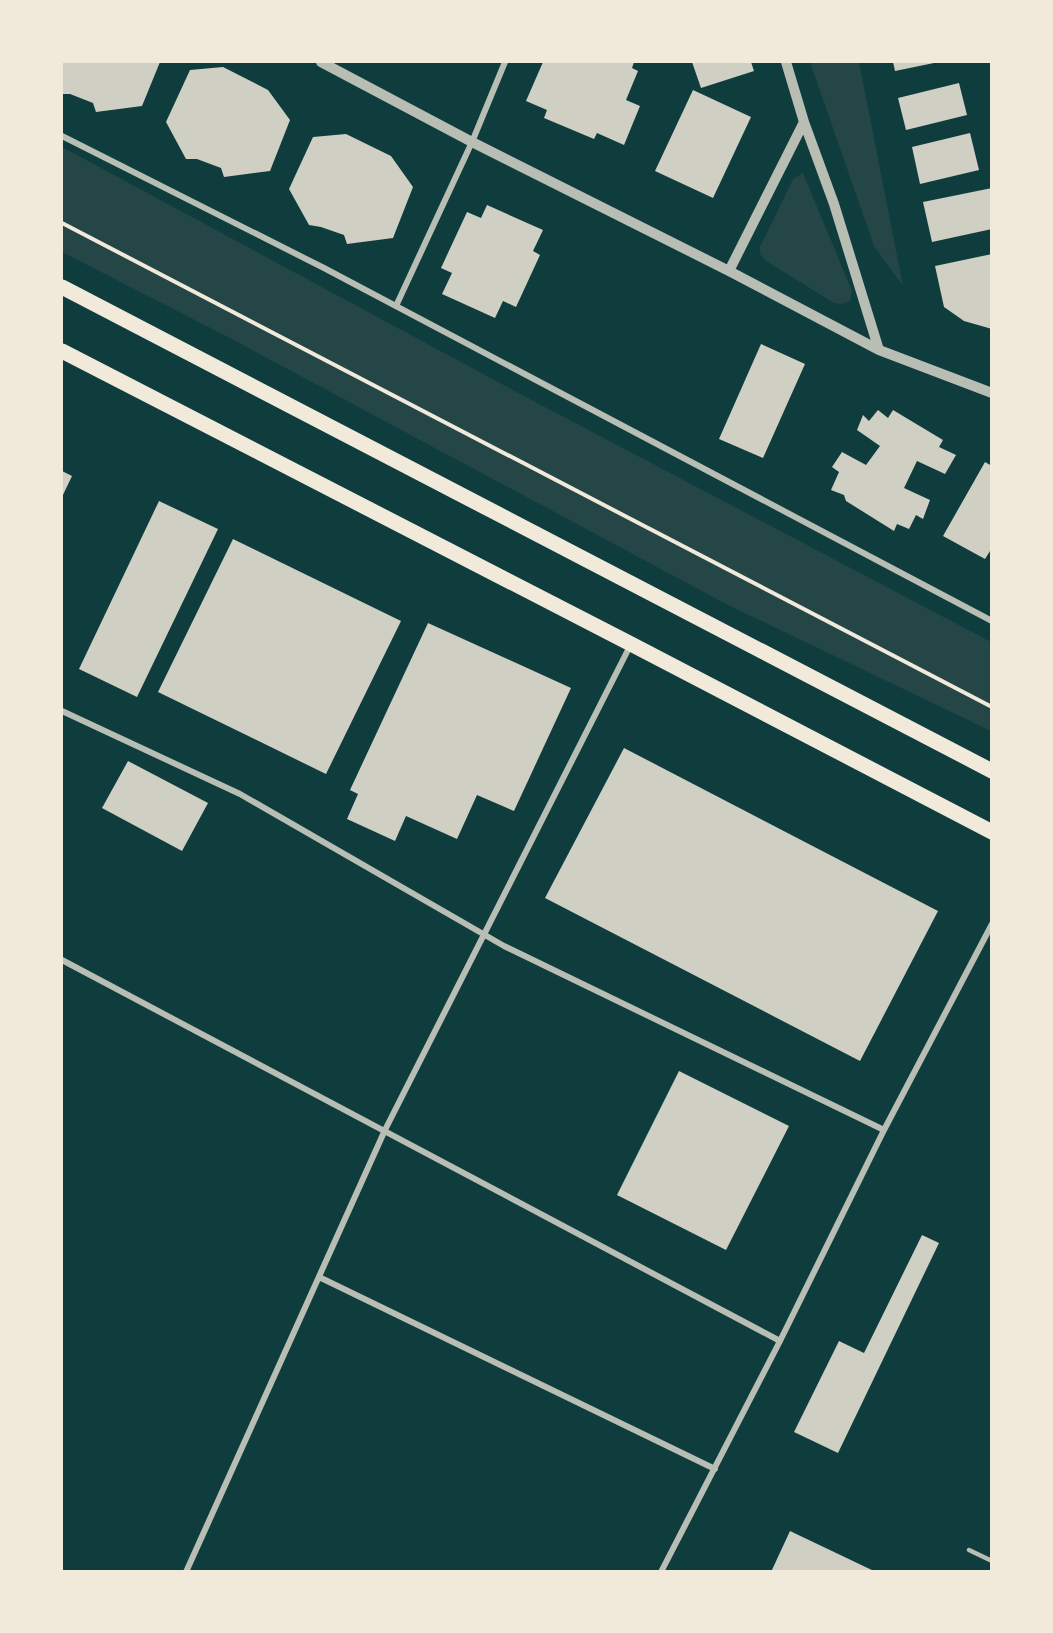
<svg xmlns="http://www.w3.org/2000/svg" width="1053" height="1633" font-family="Roboto,sans-serif">
  <style>
    .green { fill: #244646 }
    .building { fill: #cfcfc3 }
    .lines { fill: none; stroke-linecap: round; stroke-linejoin: round }
    .path { stroke: #f1e9da; stroke-width: 4 }
    .service { stroke: #b8beb3; stroke-width: 4.5 }
    .minor { stroke: #b8beb3; stroke-width: 6 }
    .tertiary { stroke: #b8beb3; stroke-width: 10 }
    .primary { stroke: #f1e9da; stroke-width: 15 }
  </style>
  <rect width="100%" height="100%" fill="#0f3d3e"/>
  <path class="green" d="M810,62H859L903,286L874,246Z
    M62,147L524,396L991,642V731L728,605L228,337L62,252Z
    M803,173L852,291L850,301L842,304L834,303L766,261L760,254V247L793,179Z"/>
  <path class="building" d="M62,62H160L142,106L96,112L93,103L70,94H62Z
    M543,62H634L632,68L638,71L626,100L640,106L624,145L597,133L594,139L544,118L547,110L526,101Z
    M692,62H751L754,71L701,88Z
    M893,62H934V63L895,71Z
    M223,67L268,90L290,120L270,171L224,177L221,168L197,159H186L166,122L190,70Z
    M959,83L967,115L906,130L898,98Z
    M693,90L751,117L713,198L655,171Z
    M970,133L979,170L920,184L912,147Z
    M346,134L391,156L413,187L393,238L347,244L344,235L321,227L309,225L289,189L313,137Z
    M992,188V229L932,242L923,202Z
    M487,205L543,230L533,251L540,255L516,307L503,301L495,318L442,294L452,273L441,268L467,212L481,218Z
    M992,254V329L964,321L944,307L935,266Z
    M761,344L805,364L763,458L719,439Z
    M878,410L888,418L893,410L943,440L939,447L956,455L945,474L917,461L904,488L930,500L923,519L916,515L909,529L897,524L894,531L846,501L844,495L831,490L839,472L832,467L842,452L866,465L880,446L857,430L863,415L869,421Z
    M985,462L992,466V548L985,559L943,536Z
    M62,471L72,476L62,497Z
    M159,501L218,529L137,697L79,669Z
    M233,539L401,621L326,774L158,692Z
    M428,623L571,688L514,811L477,795L457,839L406,816L395,841L347,819L358,794L350,790Z
    M624,748L938,911L860,1061L545,898Z
    M128,761L208,803L182,851L102,808Z
    M679,1071L789,1126L726,1250L617,1195Z
    M922,1235L939,1243L838,1453L794,1432L839,1341L864,1353Z
    M790,1531L876,1572H771Z"/>
  <g class="lines">
    <path class="path" d="M62,223L992,707"/>
    <path class="service" d="M969,1550L992,1561"/>
    <path class="minor" d="M62,136L324,268L992,621
      M396,306L472,142L505,62
      M62,711L240,794L504,946L884,1130
      M62,960L780,1341
      M319,1277L715,1469
      M186,1572L385,1130L631,644
      M661,1572L780,1341L884,1130L992,924"/>
    <path class="tertiary" d="M321,62L472,142L729,271L879,350L992,393
      M786,62L804,122
      M729,271L804,122L834,204L879,350"/>
    <path class="primary" d="M62,287L992,771
      M62,351L631,644L992,832"/>
  </g>
  <rect width="1053" height="1633" fill="none" stroke="#f1e9da" stroke-width="126"/>
</svg>
